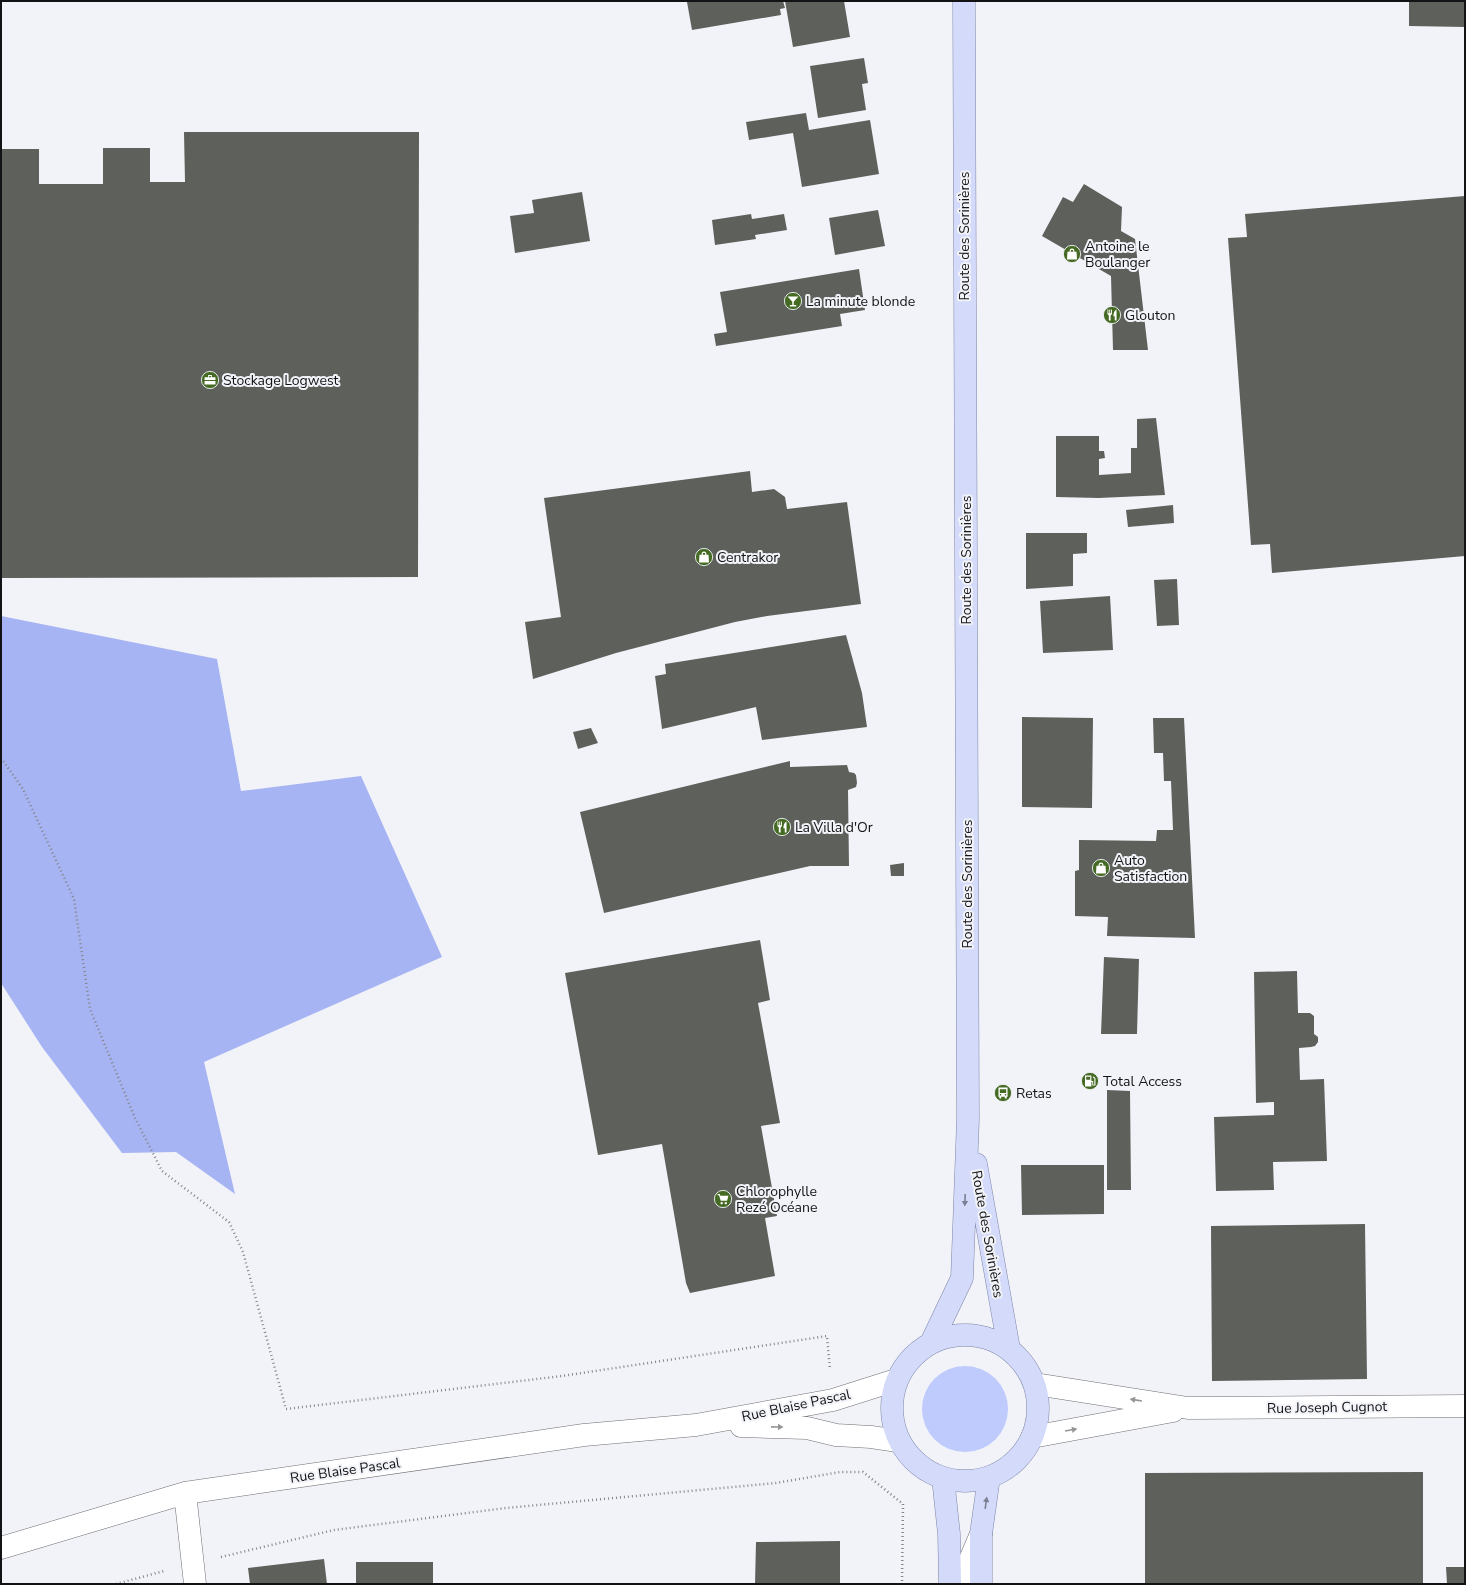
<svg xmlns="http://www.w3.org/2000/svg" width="1466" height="1585" font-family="'Nunito Sans',sans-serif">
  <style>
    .green { fill: #bfcafd }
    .forest { fill: #a6b4f3 }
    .building { fill: #5e605c }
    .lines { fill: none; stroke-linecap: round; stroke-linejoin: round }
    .minor-casing { stroke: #6e6f74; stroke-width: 23 }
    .major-casing { stroke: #7d85a7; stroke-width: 23 }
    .path { stroke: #848588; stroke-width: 2.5; stroke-dasharray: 1 3; stroke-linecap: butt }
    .minor { stroke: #fff; stroke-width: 22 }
    .major { stroke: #d3dafa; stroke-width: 22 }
    .oneway { fill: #7d8093 }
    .oneway2 { fill: #959596 }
    .labels { text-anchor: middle; stroke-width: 4; stroke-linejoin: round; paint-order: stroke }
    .street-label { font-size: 14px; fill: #131315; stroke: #f2f3f8 }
    .poi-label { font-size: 14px; fill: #131315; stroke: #f2f3f8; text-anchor: start }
  </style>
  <rect width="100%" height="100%" fill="#f2f3f8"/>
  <path class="green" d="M922 1409a43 43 0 1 1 86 0a43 43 0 1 1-86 0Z"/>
  <path class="forest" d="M1,616L217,659L241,791L361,776L442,957L204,1062L235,1194L176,1152L122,1153L42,1047L1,983Z"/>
  <path class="building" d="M692,1H783L785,8L780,9L781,15L692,30L687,2Z
    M785,1H844L850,37L793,47Z
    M1409,1H1465V27L1409,26Z
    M864,58L868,83L862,84L866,110L818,118L810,66Z
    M806,113L809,130L870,120L879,174L802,187L793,133L749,140L746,122Z
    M184,132H419L418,577L1,578V149H39V184H103V148H150V182H185Z
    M1084,184L1122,207L1121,231L1135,239L1148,350H1113L1111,276L1042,236L1063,197L1073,202Z
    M582,192L590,241L515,253L510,216L534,213L532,200Z
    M1465,196V556L1272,573L1270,544L1251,545L1228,238L1247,237L1245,214Z
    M878,210L885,246L835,255L829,218Z
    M751,214L752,219L784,214L787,230L755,235L756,239L715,245L712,220Z
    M859,269L865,310L840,314L842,326L716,346L714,334L727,332L720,292Z
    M1156,418L1165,495L1099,498L1056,497V436H1099V451H1104L1105,458L1099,459V475L1131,473V448H1137V419Z
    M750,471L752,492L774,489L785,497L787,509L847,502L861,604L767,616L735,622L616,653L533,679L525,622L561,617L544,498Z
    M1173,505L1174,523L1128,527L1126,510Z
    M1026,533H1087V553L1073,554V586L1026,589Z
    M1177,579L1179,625L1157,626L1154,580Z
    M1110,596L1113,650L1043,653L1040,601Z
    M846,635L862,693L867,727L762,740L756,707L662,729L655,676L666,674L665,664Z
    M1022,717L1093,718L1092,808L1022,807Z
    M1153,718H1184L1195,938L1107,936L1108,917L1075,916V871L1079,870V840L1156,841L1157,830H1173L1171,781H1164L1163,753H1154Z
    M591,728L598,743L578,749L573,732Z
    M790,761V767L847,765L849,772L854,773L856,775L857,783L856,787L848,790L849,866H810L604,913L580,812Z
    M904,863V876H891L890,865Z
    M760,940L770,1000L758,1003L780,1123L761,1126L777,1216L765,1218L775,1276L690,1293L686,1283L662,1144L598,1155L565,973Z
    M1104,957L1139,959L1137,1034H1101Z
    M1297,971L1298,1013H1310L1314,1016V1034L1318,1037V1042L1315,1046L1311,1047L1299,1048L1300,1080L1324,1079L1327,1161L1273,1162L1274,1190L1216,1191L1214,1117L1274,1115V1102L1256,1103L1254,972Z
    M1107,1090L1130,1091L1131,1190H1107Z
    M1021,1165H1104V1214L1022,1215Z
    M1365,1224L1367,1379L1212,1381L1211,1226Z
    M1423,1472V1584H1145V1473Z
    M840,1541V1584H755L756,1542Z
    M324,1559L327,1584H250L248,1568Z
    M356,1562H433V1584H356Z
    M1446,1567H1465V1584H1447Z"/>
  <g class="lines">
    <defs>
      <path id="minor" d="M1035,1384L1188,1408L1465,1406
        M741,1426L807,1428L836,1435L871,1437L898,1441
        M1032,1437L1173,1411
        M185,1493L195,1584
        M1,1548L185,1493L584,1435L696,1425L833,1400L896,1380
        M966,1584V1569L981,1534"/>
      <path id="major" d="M976,1164L1009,1349
        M892 1408a73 73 0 1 1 146 0a73 73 0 1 1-146 0Z
        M932,1341L962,1278L968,1119L964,1
        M943,1478L949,1534L950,1584
        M981,1584V1534L989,1477"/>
    </defs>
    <use href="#minor" class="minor-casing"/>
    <use href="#major" class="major-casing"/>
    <path class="path" d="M1,758L23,789L74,899L90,1009L135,1118L162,1171L229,1222L243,1252L286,1409L562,1376L827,1336L830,1370
      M221,1557L334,1530L506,1508L776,1483L840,1472H863L903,1504L902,1584
      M116,1584L164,1571"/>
    <use href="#minor" class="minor"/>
    <use href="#major" class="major"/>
  </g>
  <defs><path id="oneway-solid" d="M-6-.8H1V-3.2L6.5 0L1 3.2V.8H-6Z"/></defs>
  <g class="oneway">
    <use href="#oneway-solid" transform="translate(965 1200) rotate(92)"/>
    <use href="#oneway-solid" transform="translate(986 1503) rotate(-82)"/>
  </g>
  <g class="oneway2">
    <use href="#oneway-solid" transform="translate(1136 1400) rotate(-171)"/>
    <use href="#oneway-solid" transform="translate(777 1427) rotate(1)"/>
    <use href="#oneway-solid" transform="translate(1071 1430) rotate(-10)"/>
  </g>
  <defs>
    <symbol id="shop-disc" viewBox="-11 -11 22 22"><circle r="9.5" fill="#456a23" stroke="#f2f3f8"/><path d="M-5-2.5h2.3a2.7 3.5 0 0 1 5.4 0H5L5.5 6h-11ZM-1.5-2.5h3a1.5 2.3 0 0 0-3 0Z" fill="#fff"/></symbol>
    <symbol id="bar-disc" viewBox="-11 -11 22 22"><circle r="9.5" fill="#456a23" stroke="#f2f3f8"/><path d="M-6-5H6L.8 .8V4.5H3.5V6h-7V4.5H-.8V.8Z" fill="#fff"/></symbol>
    <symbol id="restaurant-disc" viewBox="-11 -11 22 22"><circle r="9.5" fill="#456a23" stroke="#f2f3f8"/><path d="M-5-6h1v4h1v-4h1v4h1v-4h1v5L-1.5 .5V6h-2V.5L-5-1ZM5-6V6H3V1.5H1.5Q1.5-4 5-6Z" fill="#fff"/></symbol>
    <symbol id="office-disc" viewBox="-11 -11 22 22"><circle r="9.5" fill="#456a23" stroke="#f2f3f8"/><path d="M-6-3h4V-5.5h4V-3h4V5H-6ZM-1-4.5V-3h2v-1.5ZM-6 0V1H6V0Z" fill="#fff"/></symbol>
    <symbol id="fuel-disc" viewBox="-11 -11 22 22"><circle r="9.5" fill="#456a23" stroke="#f2f3f8"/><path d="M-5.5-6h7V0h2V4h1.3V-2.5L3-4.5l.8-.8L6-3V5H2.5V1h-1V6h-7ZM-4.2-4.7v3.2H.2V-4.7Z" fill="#fff"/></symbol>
    <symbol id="bus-disc" viewBox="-11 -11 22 22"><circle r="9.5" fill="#456a23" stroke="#f2f3f8"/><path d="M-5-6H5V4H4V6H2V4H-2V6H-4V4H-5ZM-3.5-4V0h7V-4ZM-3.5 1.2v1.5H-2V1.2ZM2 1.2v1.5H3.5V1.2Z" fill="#fff"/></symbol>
    <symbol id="supermarket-disc" viewBox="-11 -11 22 22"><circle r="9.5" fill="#456a23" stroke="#f2f3f8"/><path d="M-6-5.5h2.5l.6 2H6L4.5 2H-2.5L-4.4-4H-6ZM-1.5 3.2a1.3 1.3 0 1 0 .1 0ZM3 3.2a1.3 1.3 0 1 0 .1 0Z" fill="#fff"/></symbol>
  </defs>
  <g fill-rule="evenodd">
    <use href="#shop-disc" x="1062" y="244" width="20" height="20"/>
    <use href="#bar-disc" x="783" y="291" width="20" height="20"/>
    <use href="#restaurant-disc" x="1102" y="305" width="20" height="20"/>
    <use href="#office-disc" x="200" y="370" width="20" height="20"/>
    <use href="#shop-disc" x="694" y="547" width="20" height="20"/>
    <use href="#restaurant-disc" x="772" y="817" width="20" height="20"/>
    <use href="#shop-disc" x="1091" y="858" width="20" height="20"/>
    <use href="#fuel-disc" x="1080" y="1071" width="20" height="20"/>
    <use href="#bus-disc" x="993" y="1083" width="20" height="20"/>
    <use href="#supermarket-disc" x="713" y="1189" width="20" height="20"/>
  </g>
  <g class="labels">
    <g class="street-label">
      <text transform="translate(964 236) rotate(-90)" y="5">Route des Sorinières</text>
      <text transform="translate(966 560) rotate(-90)" y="5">Route des Sorinières</text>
      <text transform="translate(967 884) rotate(-90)" y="5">Route des Sorinières</text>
      <text transform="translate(988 1234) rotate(80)" y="5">Route des Sorinières</text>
      <text transform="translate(796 1405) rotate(-12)" y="5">Rue Blaise Pascal</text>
      <text transform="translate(1327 1407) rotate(-1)" y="5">Rue Joseph Cugnot</text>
      <text transform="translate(345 1470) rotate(-8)" y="5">Rue Blaise Pascal</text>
    </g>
    <g class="poi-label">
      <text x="1085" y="251">Antoine le<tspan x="1085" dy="16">Boulanger</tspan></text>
      <text x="806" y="306">La minute blonde</text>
      <text x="1125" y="320">Glouton</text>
      <text x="223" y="385">Stockage Logwest</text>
      <text x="717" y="562">Centrakor</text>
      <text x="795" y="832">La Villa d'Or</text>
      <text x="1114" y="865">Auto<tspan x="1114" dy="16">Satisfaction</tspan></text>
      <text x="1103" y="1086">Total Access</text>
      <text x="1016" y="1098">Retas</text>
      <text x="736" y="1196">Chlorophylle<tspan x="736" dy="16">Rezé Océane</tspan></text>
    </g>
  </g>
  <rect width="1466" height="1585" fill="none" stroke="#131315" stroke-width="4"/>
</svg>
